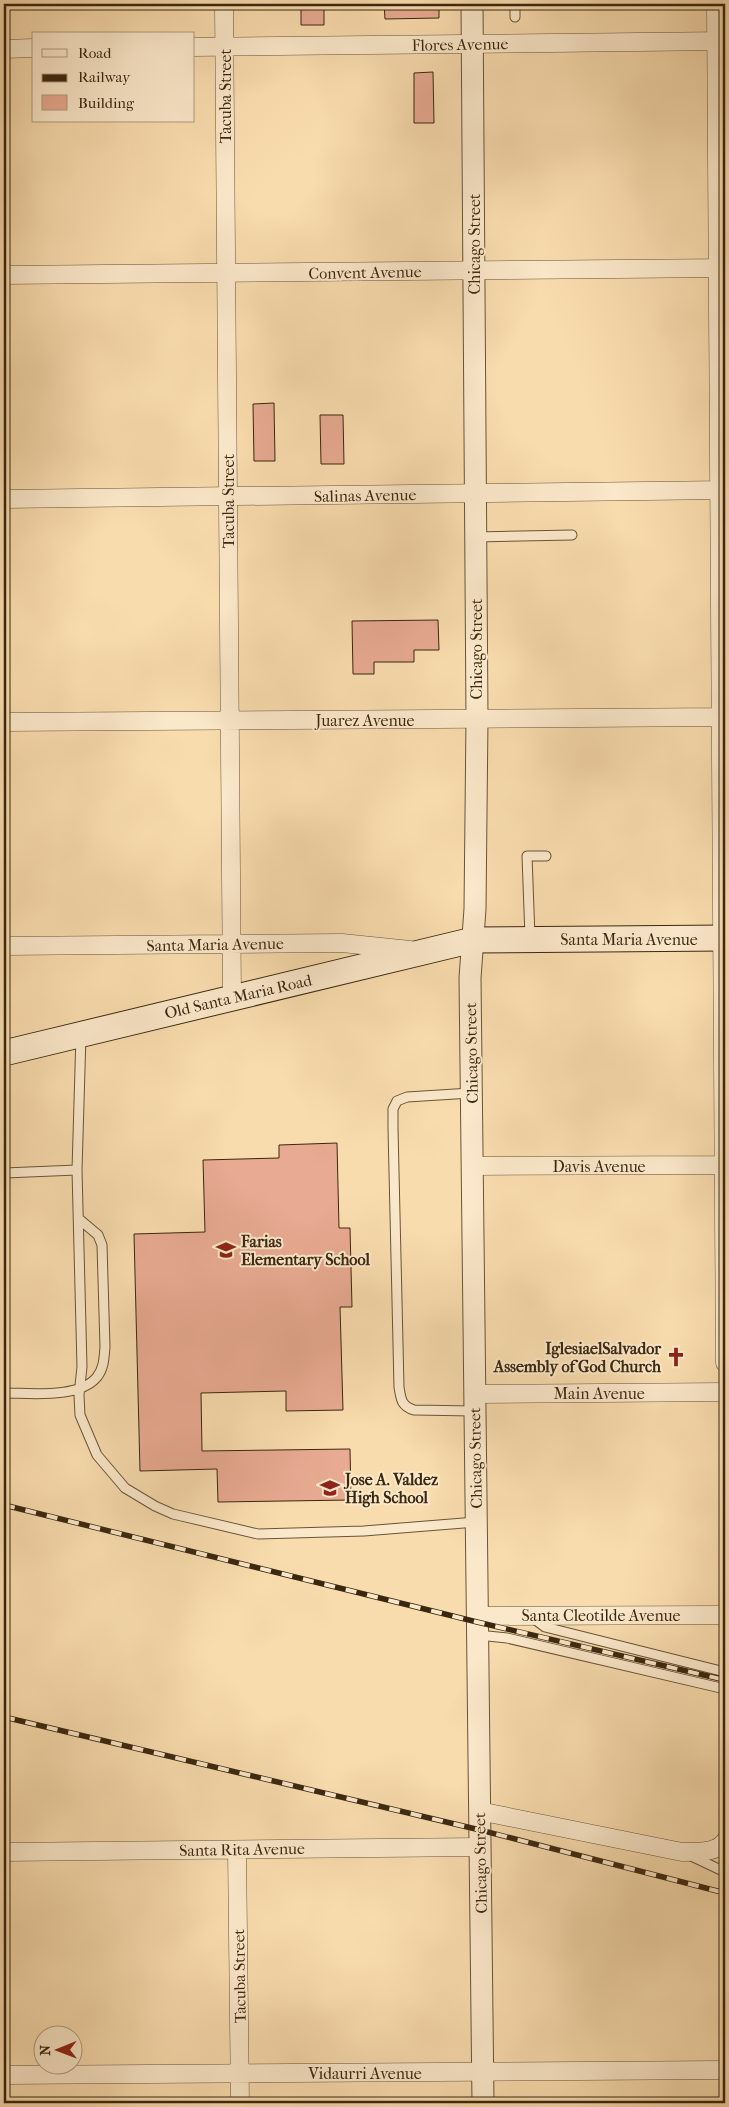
<svg xmlns="http://www.w3.org/2000/svg" width="729" height="2107" font-family="'IM FELL French Canon',serif">
  <style>
    .building { fill: #e8aa92; stroke: #3b2711 }
    .lines { fill: none; stroke-linecap: round; stroke-linejoin: round }
    .service-casing { stroke: #6a5438; stroke-width: 11 }
    .minor-casing { stroke: #6a5438; stroke-width: 19 }
    .tertiary-casing { stroke: #6a5438; stroke-width: 23 }
    .secondary-casing { stroke: #3b2711; stroke-width: 27 }
    .service { stroke: #fbe8ca; stroke-width: 9 }
    .minor { stroke: #fbe8ca; stroke-width: 18 }
    .tertiary { stroke: #fbe8ca; stroke-width: 21 }
    .secondary { stroke: #fbe8ca; stroke-width: 25 }
    .rail-casing { stroke: #3b2711; stroke-width: 5.5 }
    .rail { stroke: #fbe8ca; stroke-width: 4; stroke-dasharray: 11; stroke-linecap: butt }
    .labels { text-anchor: middle; stroke-width: 4; stroke-linejoin: round; paint-order: stroke }
    .street-label { font-size: 16px; fill: #3b2711; stroke: #fbe8ca }
    .poi-label { font-size: 16px; font-weight: bold; fill: #3b2711; stroke: #fbe8ca; text-anchor: start }
  </style>
  <rect width="100%" height="100%" fill="#f9dcae"/>
  <filter id="stains"><feTurbulence type="fractalNoise" baseFrequency=".004" numOctaves="4"/><feColorMatrix values="0 0 0 0 .2 0 0 0 0 .09 0 0 0 0 .02 0 0 0 .5 -.17"/></filter>
  <radialGradient id="worn" r=".72"><stop offset=".6" stop-color="#630" stop-opacity="0"/><stop offset="1" stop-color="#630" stop-opacity=".3"/></radialGradient>
  <path class="building" d="M301,4H324V25H301Z
    M384,4H439V18L385,19Z
    M433,72L434,123H414V73Z
    M274,403L275,461H254L253,404Z
    M320,415H343L344,464H321Z
    M438,620L439,650H414V662H374V674H353L352,621Z
    M337,1143L339,1228H350L352,1307H340L343,1410L286,1411V1391L201,1393L202,1451L350,1449L351,1500L218,1502L217,1469L140,1471L134,1234L205,1232L203,1160L279,1158V1145Z"/>
  <g class="lines">
    <defs>
      <path id="service" d="M515,4V17
        M476,537L572,535
        M530,937L527,856H546
        M81,1035L77,1170L82,1367L79,1395L80,1415L97,1455L125,1488L155,1506L173,1514L258,1534L364,1531L476,1522
        M471,1093L407,1097L397,1101L393,1109V1128L399,1387C401,1399 401,1406 414,1410L474,1411
        M4,1173L77,1170
        M4,1393C30,1393 79,1399 97,1377C104,1368 104,1358 105,1347L102,1245L98,1235L79,1219
        M533,1618L545,1627L725,1672
        M478,1635L507,1638L725,1689
        M689,1855L725,1872"/>
      <path id="minor" d="M224,4L232,997
        M716,4L725,1363
        M194,47L725,41
        M4,49L34,48
        M4,275L725,268
        M4,499L725,490
        M4,722L725,717
        M4,946L342,943L410,950
        M472,1166L725,1165
        M474,1394L725,1392
        M477,1616L725,1615
        M479,1811L682,1852C696,1851 716,1854 725,1841
        M237,1850L240,2103
        M4,1852L480,1847
        M4,2075L725,2070"/>
      <path id="tertiary" d="M472,4L477,719L475,909L470,978L483,2103"/>
      <path id="secondary" d="M4,1053L473,940L725,938"/>
    </defs>
    <use href="#service" class="service-casing"/>
    <use href="#minor" class="minor-casing"/>
    <use href="#tertiary" class="tertiary-casing"/>
    <use href="#secondary" class="secondary-casing"/>
    <use href="#service" class="service"/>
    <use href="#minor" class="minor"/>
    <use href="#tertiary" class="tertiary"/>
    <use href="#secondary" class="secondary"/>
    <defs>
      <path id="rail" d="M4,1505L477,1622L725,1680
        M4,1717L480,1830L725,1893"/>
    </defs>
    <use href="#rail" class="rail-casing"/>
    <use href="#rail" class="rail"/>
  </g>
  <defs>
    <symbol id="school-bare" viewBox="-9 -9 18 18"><path d="M0-5L7-2L0 1L-7-2ZM-4 1L0 2.5L4 1V4Q0 6-4 4Z" fill="#8f2418" stroke="#fbe8ca" stroke-width="2.5" paint-order="stroke"/></symbol>
    <symbol id="church-bare" viewBox="-9 -9 18 18"><path d="M-1.2-6h2.4v3.5h3.3v2.4h-3.3V6h-2.4V-.1h-3.3v-2.4h3.3Z" fill="#8f2418" stroke="#fbe8ca" stroke-width="2.5" paint-order="stroke"/></symbol>
  </defs>
  <g fill-rule="evenodd">
    <use href="#school-bare" x="212" y="1236" width="28" height="28"/>
    <use href="#church-bare" x="662" y="1343" width="28" height="28"/>
    <use href="#school-bare" x="316" y="1474" width="28" height="28"/>
  </g>
  <g class="labels">
    <g class="street-label">
      <text transform="translate(460 44) rotate(-1)" y="6">Flores Avenue</text>
      <text transform="translate(225 96) rotate(-90)" y="6">Tacuba Street</text>
      <text transform="translate(474 244) rotate(-90)" y="6">Chicago Street</text>
      <text transform="translate(365 272) rotate(-1)" y="6">Convent Avenue</text>
      <text transform="translate(365 495) rotate(-1)" y="6">Salinas Avenue</text>
      <text transform="translate(228 501) rotate(-90)" y="6">Tacuba Street</text>
      <text transform="translate(476 649) rotate(-90)" y="6">Chicago Street</text>
      <text x="365" y="726">Juarez Avenue</text>
      <text x="629" y="945">Santa Maria Avenue</text>
      <text transform="translate(215 944) rotate(-1)" y="6">Santa Maria Avenue</text>
      <text transform="translate(238 996) rotate(-13)" y="6">Old Santa Maria Road</text>
      <text transform="translate(471 1053) rotate(-91)" y="6">Chicago Street</text>
      <text x="599" y="1172">Davis Avenue</text>
      <text x="599" y="1399">Main Avenue</text>
      <text transform="translate(475 1458) rotate(-91)" y="6">Chicago Street</text>
      <text x="601" y="1621">Santa Cleotilde Avenue</text>
      <text transform="translate(242 1849) rotate(-1)" y="6">Santa Rita Avenue</text>
      <text transform="translate(480 1863) rotate(-91)" y="6">Chicago Street</text>
      <text transform="translate(239 1976) rotate(-91)" y="6">Tacuba Street</text>
      <text x="365" y="2079">Vidaurri Avenue</text>
    </g>
    <g class="poi-label">
      <text x="241" y="1247">Farias<tspan x="241" dy="18">Elementary School</tspan></text>
      <text x="661" y="1354" text-anchor="end">IglesiaelSalvador<tspan x="661" dy="18">Assembly of God Church</tspan></text>
      <text x="345" y="1485">Jose A. Valdez<tspan x="345" dy="18">High School</tspan></text>
    </g>
  </g>
  <rect width="729" height="2107" fill="none" stroke="#f9dcae" stroke-width="20"/>
  <rect x="5" y="5" width="719" height="2097" fill="none" stroke="#3b2711" stroke-width="2.5"/>
  <rect x="10" y="10" width="709" height="2087" fill="none" stroke="#3b2711"/>
  <rect x="32" y="32" width="162" height="90" fill="#fbe8ca" stroke="#ae9b80"/>
  <rect x="42" y="49" width="25" height="8" fill="#fbe8ca" stroke="#ae9b80"/>
  <text x="78" y="58" font-size="15" fill="#3b2711">Road</text>
  <rect x="42" y="74" width="25" height="8" fill="#3b2711" stroke="#ae9b80"/>
  <text x="78" y="82" font-size="15" fill="#3b2711">Railway</text>
  <rect x="42" y="95" width="25" height="15" fill="#e8aa92" stroke="#ae9b80"/>
  <text x="78" y="108" font-size="15" fill="#3b2711">Building</text>
  <g transform="translate(58 2050) rotate(269)"><circle r="24" fill="#fbe8ca" stroke="#ae9b80"/>
  <path d="M0-4L9 19L0 12L-9 19Z" fill="#8f2418"/>
  <text y="-8" font-size="14" font-weight="bold" text-anchor="middle" fill="#3b2711">N</text>
  </g>
  <rect width="100%" height="100%" filter="url(#stains)"/>
  <rect width="100%" height="100%" fill="url(#worn)"/>
</svg>
